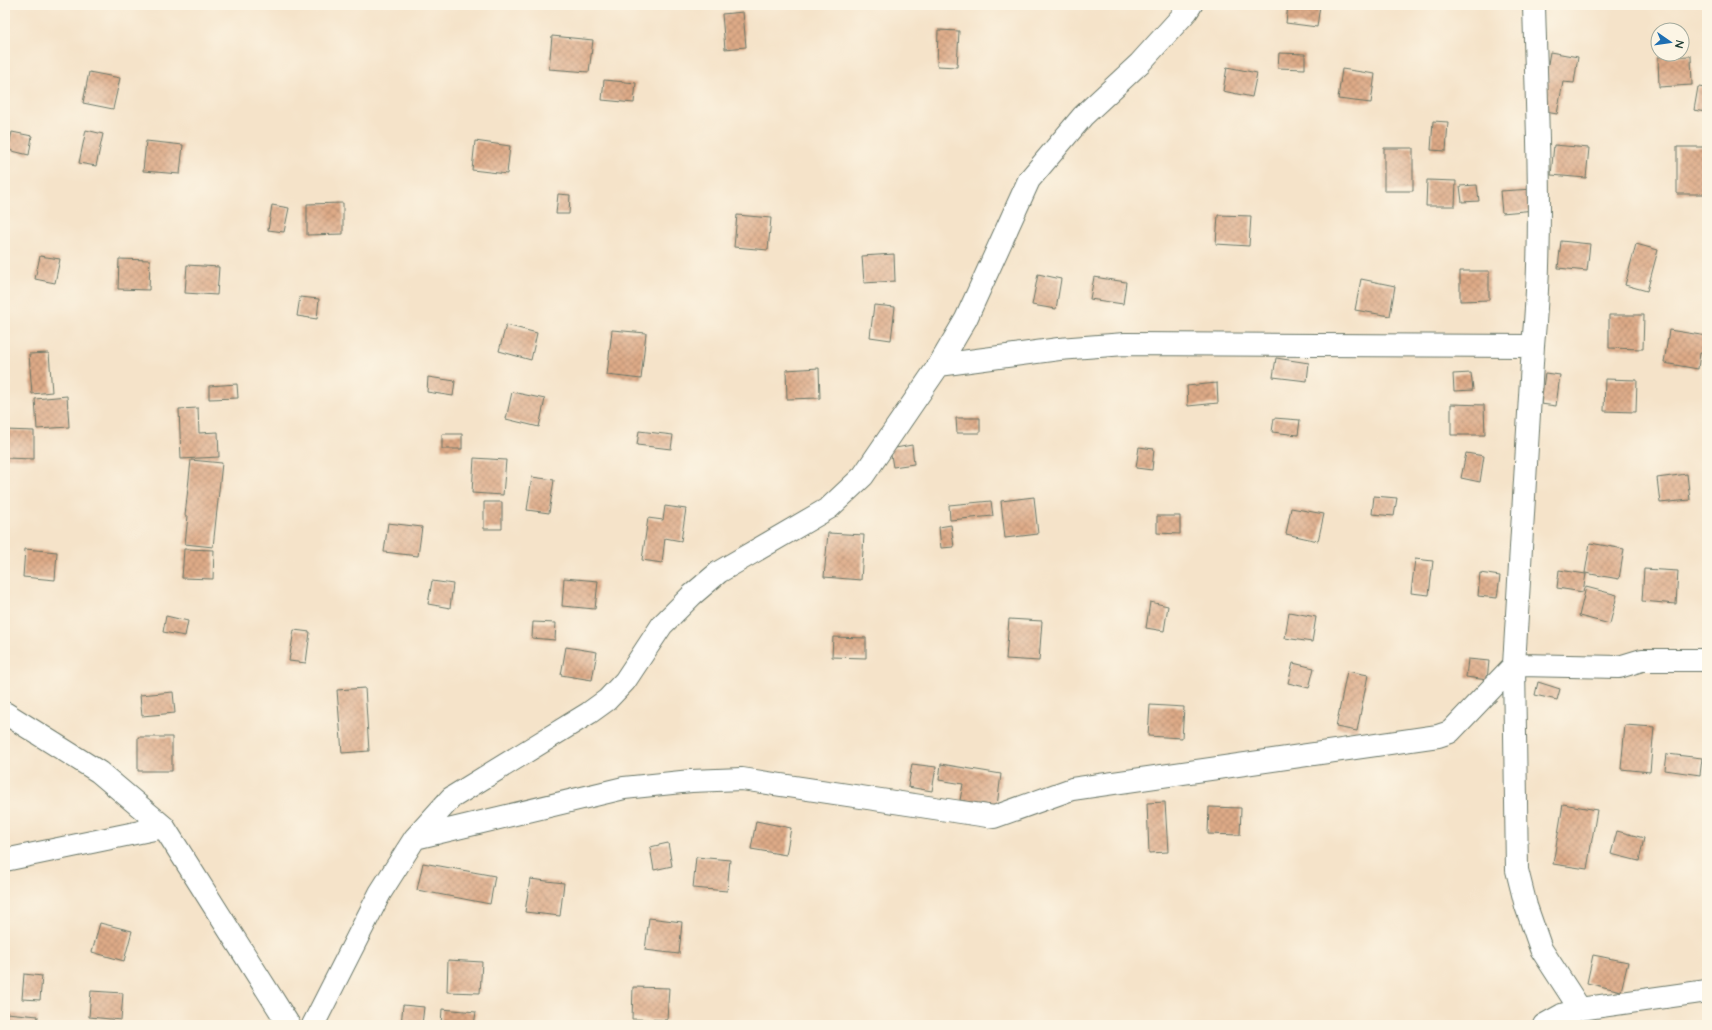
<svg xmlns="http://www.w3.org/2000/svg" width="1712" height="1030" font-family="'Architects Daughter',sans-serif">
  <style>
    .building { fill: url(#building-cross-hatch) }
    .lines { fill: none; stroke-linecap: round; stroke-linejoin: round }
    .minor-casing { stroke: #6a7768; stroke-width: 24 }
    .minor { stroke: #fff; stroke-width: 22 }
  </style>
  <defs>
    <pattern id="building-cross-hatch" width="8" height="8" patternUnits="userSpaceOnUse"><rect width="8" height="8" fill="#deaa87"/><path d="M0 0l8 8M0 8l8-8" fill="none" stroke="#b38c6f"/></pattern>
  </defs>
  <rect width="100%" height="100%" fill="#fcf5e5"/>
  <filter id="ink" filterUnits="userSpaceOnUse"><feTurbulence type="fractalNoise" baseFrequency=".025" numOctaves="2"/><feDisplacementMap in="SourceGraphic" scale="8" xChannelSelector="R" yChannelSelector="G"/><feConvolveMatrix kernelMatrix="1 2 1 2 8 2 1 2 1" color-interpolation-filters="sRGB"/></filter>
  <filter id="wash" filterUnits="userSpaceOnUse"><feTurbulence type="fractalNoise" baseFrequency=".012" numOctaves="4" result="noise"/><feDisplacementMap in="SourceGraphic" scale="16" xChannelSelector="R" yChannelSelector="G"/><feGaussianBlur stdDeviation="0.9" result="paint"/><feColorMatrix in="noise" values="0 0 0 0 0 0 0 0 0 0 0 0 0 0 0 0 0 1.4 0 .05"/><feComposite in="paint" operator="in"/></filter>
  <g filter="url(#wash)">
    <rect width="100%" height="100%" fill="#f5e3c9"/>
    <g id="blocks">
      <path class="building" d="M1288,5H1320L1317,27L1286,23Z
        M743,12L746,47L725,49L722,14Z
        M938,30L959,31L957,67L937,66Z
        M552,36L593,40L589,72L549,69Z
        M1550,52L1578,57L1574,83L1563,82L1557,114L1540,111Z
        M1279,53L1305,54V69L1278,68Z
        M1691,56L1692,85L1659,87L1658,57Z
        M1227,67L1257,73L1252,97L1223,91Z
        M1342,69L1375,74L1371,103L1338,99Z
        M89,72L120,78L113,109L83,103Z
        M604,80L636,83L634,103L602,100Z
        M1698,87L1707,88V112L1694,110Z
        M1433,121L1448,122L1446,151L1431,150Z
        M86,130L103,134L96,166L79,163Z
        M12,132L32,136L29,155L8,150Z
        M146,141L183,145L180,174L143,171Z
        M475,141L510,146L507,174L472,170Z
        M1554,145L1589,148L1586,178L1551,175Z
        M1677,147H1707V194H1677Z
        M1384,148H1413V191H1384Z
        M1427,180L1456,181L1455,206H1426Z
        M1477,185L1479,201L1462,202L1460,186Z
        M1534,189L1535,210L1502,213L1500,191Z
        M558,194L570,195L569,214H556Z
        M343,203V234L307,235V204Z
        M272,205L289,208L284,232L268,230Z
        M737,215L771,218L768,250L734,247Z
        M1218,215L1251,216L1249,246L1216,244Z
        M1561,241L1590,244L1587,271L1558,268Z
        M1636,244L1658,250L1647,291L1625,285Z
        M894,254L895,281L864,283L862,256Z
        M40,256L60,259L55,283L35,279Z
        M119,259L150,260L149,290L118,289Z
        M187,265L219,267L217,295L185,293Z
        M1460,271H1489V300L1460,301Z
        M1038,274L1061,279L1056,309L1032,305Z
        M1094,277L1126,282L1123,304L1090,299Z
        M1361,279L1395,286L1390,316L1355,310Z
        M300,297L319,299L317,319L297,316Z
        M874,305L895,307L891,340L870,337Z
        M1609,315H1644L1643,349L1609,348Z
        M506,325L537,333L531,360L499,351Z
        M612,330L646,333L641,379L607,375Z
        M1669,330L1707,336V354L1700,353L1698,369L1664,363Z
        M49,353L52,392L32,394L29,354Z
        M1276,358L1309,363L1307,381L1273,377Z
        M819,368L820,398L787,399L786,370Z
        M1471,373L1473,390L1454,391L1453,374Z
        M1545,373L1560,375L1556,406L1541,404Z
        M428,377L455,381L453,396L427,392Z
        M1605,379L1637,380L1636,412L1604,411Z
        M1217,383L1218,403L1188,406L1187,386Z
        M237,384L238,398L209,399V386Z
        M512,392L545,399L539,427L506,419Z
        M67,396L69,427L37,429L35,399Z
        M1451,404L1484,405L1485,435H1451Z
        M198,408L199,433L218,432L219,457L181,459L179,409Z
        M956,418H980V433H957Z
        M1274,418L1300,420L1298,435L1272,432Z
        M5,430L34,431V459L5,458Z
        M639,431L673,435L671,449L637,445Z
        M442,434H462V449H442Z
        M912,445L914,464L893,467L890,449Z
        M1139,447L1154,449L1152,470L1136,468Z
        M1466,453L1484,456L1480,482L1461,478Z
        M474,458L506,460L503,495L472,493Z
        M191,460L222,463L213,547L185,544L188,516H185Z
        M1687,474L1690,500L1660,503L1657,478Z
        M532,477L554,480L549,513L527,510Z
        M1374,496L1397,498L1394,516L1372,514Z
        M1034,497L1038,534L1005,538L1001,501Z
        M991,501L993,516L950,520L949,505Z
        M484,502H502V529H484Z
        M665,506L686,509L681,541L665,538L662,563L642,560L648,518L663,520Z
        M1291,508L1324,514L1318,541L1286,534Z
        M1157,516H1180V534L1157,533Z
        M388,523L422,527L418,556L384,552Z
        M951,525L954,547L941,548L939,527Z
        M828,533L864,535L861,580L824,577Z
        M1590,543L1624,549L1619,579L1585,573Z
        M25,549L57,552L55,580L23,577Z
        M184,549L214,550L213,579L182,578Z
        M1415,559L1433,561L1429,595L1411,593Z
        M1644,569L1678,571L1676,604L1642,601Z
        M1559,570L1586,574L1583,592L1557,588Z
        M1480,573L1500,576L1497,598L1478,596Z
        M564,578L598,581L595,609L562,606Z
        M432,581L453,584L450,608L428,604Z
        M1586,587L1617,595L1610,624L1579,616Z
        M1150,602L1168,606L1164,631L1146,628Z
        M1289,612L1316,617L1312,642L1285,638Z
        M166,616L188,621L185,636L163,632Z
        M1009,619L1042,621L1039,661L1006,659Z
        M533,622L556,623L555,640L532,638Z
        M294,630L310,632L306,663L289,661Z
        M833,637L866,638V658L832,657Z
        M566,647L597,652L592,680L561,675Z
        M1468,659L1489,661L1487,680L1466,677Z
        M1293,663L1314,668L1309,688L1288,683Z
        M1347,671L1368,675L1357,731L1336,727Z
        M1538,682L1560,689L1557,700L1535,695Z
        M365,688L369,751L342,753L337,690Z
        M173,692L175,713L142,716L140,695Z
        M1150,705L1184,707L1182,738L1148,736Z
        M1625,725L1654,727L1650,772L1621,769Z
        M138,737H172V771H138Z
        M1667,754L1702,758L1700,775L1665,770Z
        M912,764L936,767L932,791L908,787Z
        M941,764L1001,774L997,806L960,800L963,784L939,780Z
        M1165,802L1168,852L1149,853L1147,803Z
        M1563,804L1597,810L1587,869L1553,864Z
        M1209,807L1241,808L1240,835L1208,834Z
        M756,821L791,828L786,855L751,849Z
        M1617,831L1644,838L1639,861L1611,854Z
        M668,843L672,866L654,870L650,847Z
        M696,857L730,860L727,891L693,888Z
        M423,863L495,876L490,904L417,890Z
        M530,879L564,883L560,916L525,912Z
        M649,918L682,922L679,954L645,950Z
        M100,923L132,931L124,961L92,952Z
        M1593,955L1628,962L1621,991L1587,983Z
        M448,960L482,962L480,993L447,992Z
        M24,974L42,976L40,1000L22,999Z
        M633,987L669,988L667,1020L632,1019Z
        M91,991L123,993L121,1020L89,1017Z
        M403,1005L424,1007L422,1025H401Z
        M442,1009L476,1012L474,1025H441Z
        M6,1013L38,1016L37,1025H5Z"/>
    </g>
  </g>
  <g filter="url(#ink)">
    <use href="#blocks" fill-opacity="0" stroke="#6a7768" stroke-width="1"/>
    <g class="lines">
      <defs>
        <path id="minor" d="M1534,5C1537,119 1544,233 1533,346L1514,665L1517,870L1526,906L1541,949L1580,1009
          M939,365L1059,349L1125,344L1533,346
          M5,713L99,772L164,827L289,1025
          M415,838L624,788L691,781L742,779L994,817L1072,789L1438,736L1450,732L1514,665L1619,667L1642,660H1707
          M5,860L164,827
          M313,1025L380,893L415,838L451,798L589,713L607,700L625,681L662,625L692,595L719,572L829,508L863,476L939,365L966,319L1029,180L1083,116L1140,63L1187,11L1191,5
          M1544,1025L1562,1015L1580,1009L1707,991"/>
      </defs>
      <use href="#minor" class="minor-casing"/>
      <use href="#minor" class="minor"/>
    </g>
  </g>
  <rect width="1712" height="1030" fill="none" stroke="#fcf5e5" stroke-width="20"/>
  <g transform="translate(1670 42) rotate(103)"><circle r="19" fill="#fcf5e5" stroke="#a4ab9e"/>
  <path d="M0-3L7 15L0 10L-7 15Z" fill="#1f6fb2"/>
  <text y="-6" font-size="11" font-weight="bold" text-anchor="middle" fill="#1f3d34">N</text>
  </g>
</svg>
